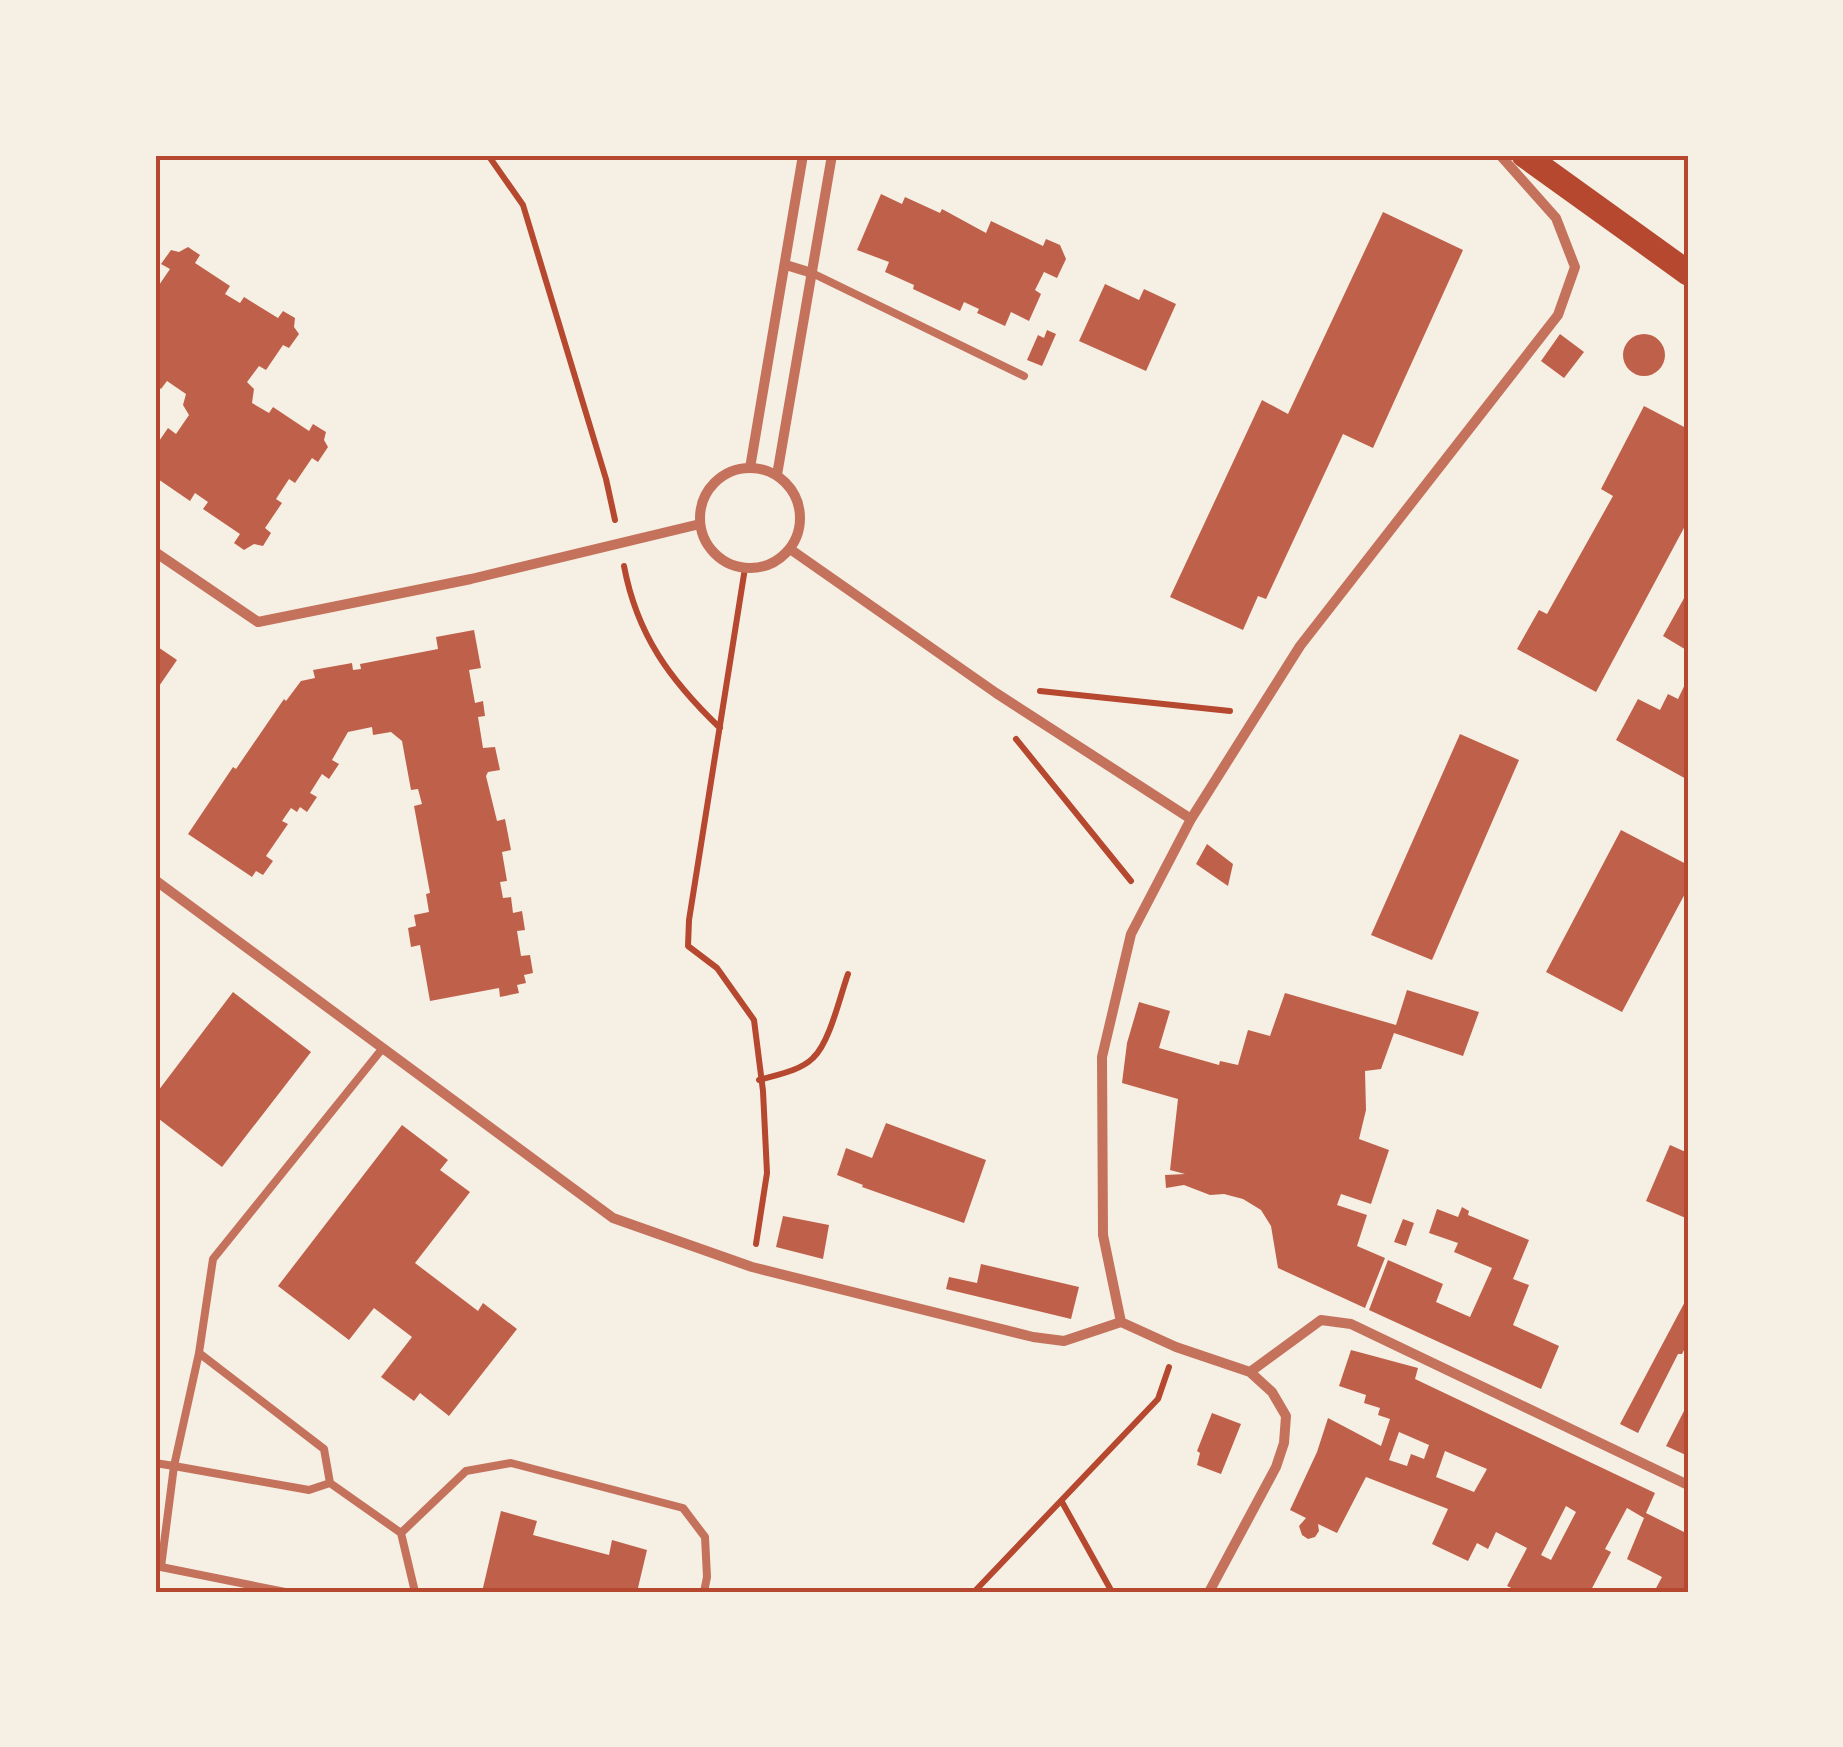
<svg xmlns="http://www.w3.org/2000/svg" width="1843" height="1747" font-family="'Varela Round',sans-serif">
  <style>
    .building { fill: #bf614a; fill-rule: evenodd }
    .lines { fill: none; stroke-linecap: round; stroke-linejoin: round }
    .path { stroke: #b5482f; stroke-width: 6 }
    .service { stroke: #c5725c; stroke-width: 8 }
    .minor { stroke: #c5725c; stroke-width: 10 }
    .primary { stroke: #b5482f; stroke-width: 25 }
    .neatline { fill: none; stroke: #b5482f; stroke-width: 4 }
  </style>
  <rect width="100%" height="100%" fill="#f6efe4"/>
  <path class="building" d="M881,194L902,204L905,197L940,213L942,209L986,233L991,221L1043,246L1046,239L1060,245L1066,259L1057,278L1044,272L1035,290L1041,294L1029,321L1011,312L1005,326L977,313L979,309L964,302L960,311L913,289L914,285L885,272L889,262L857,250Z
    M1383,212L1463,250L1373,448L1343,434L1266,599L1258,596L1243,630L1170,597L1262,400L1288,414Z
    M188,247L200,255L195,263L230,286L225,294L240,303L244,297L278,318L283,311L295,318L294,327L299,334L289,348L283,345L266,370L259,366L247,382L254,389L252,403L269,413L273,407L309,431L313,424L326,432L324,440L328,447L318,462L312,458L295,483L289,479L276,499L282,503L265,528L271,533L263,546L254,544L244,550L234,543L240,534L203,509L208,502L195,493L190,501L155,477V447L168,428L176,434L189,415L183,405L186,394L167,381L161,389L155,384V302L158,298L155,291L170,269L161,264L171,250L179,252Z
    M1105,284L1139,300L1144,289L1176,304L1146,371L1079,341Z
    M1047,330L1056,334L1042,366L1027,360L1038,335L1044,338Z
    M1623 355a21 21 0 1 1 42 0a21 21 0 1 1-42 0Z
    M1560,334L1584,352L1564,378L1541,361Z
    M1644,406L1688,429V528L1685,526L1596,692L1517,649L1539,610L1547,614L1613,496L1601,489Z
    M1688,591V651L1663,636Z
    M474,630L481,668L469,670L475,703L483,701L485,716L478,717L483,748L495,747L500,770L488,772L486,776L497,821L505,819L511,850L502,852L507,881L500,882L503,898L511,897L513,913L522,911L525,930L517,931L521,956L530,955L533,973L524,975L526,983L517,985L519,993L500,997L499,988L430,1001L420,945L411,947L408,928L416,926L414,915L429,912L426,894L430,893L414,806L422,804L418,789L411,790L402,741L391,732L373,735L372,727L348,732L332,760L339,764L329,779L322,774L310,793L317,797L307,812L300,807L297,812L291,808L282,821L288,824L266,856L273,861L263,875L256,871L252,877L188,834L233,767L236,769L284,699L286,701L301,681L315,678L313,670L352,663L353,670L361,669L360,664L438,649L436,637Z
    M155,645L177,660L155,692Z
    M1688,678V780L1616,740L1638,699L1660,710L1668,694L1678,699Z
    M1460,734L1519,760L1432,960L1371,935Z
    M1621,830L1688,865V888L1622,1012L1546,972Z
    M1207,844L1233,864L1228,886L1196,864Z
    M1407,990L1479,1012L1463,1056L1394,1033L1381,1069L1365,1071L1366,1110L1359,1139L1389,1150L1371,1204L1341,1194L1337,1205L1367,1215L1357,1246L1385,1258L1365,1308L1278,1268L1271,1226L1261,1210L1243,1199L1224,1194L1210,1195L1184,1185L1166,1188L1165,1175L1185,1174L1170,1170L1178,1099L1122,1083L1127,1043L1139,1002L1170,1011L1159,1048L1219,1065L1220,1061L1238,1065L1248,1030L1270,1036L1285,993L1396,1025Z
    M233,992L311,1052L222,1167L155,1116V1095Z
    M886,1123L986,1160L964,1223L862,1187L863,1185L837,1175L846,1148L872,1158Z
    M402,1125L448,1160L440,1170L470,1192L415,1263L478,1311L483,1303L517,1329L449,1416L420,1393L414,1401L381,1377L412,1337L374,1308L349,1340L278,1286Z
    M1670,1145L1688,1153V1219L1646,1201Z
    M1462,1207L1469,1211L1468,1215L1529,1240L1513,1279L1529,1285L1513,1325L1559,1346L1541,1389L1369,1310L1388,1260L1443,1284L1436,1302L1470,1317L1492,1268L1454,1252L1458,1243L1429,1233L1437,1209L1458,1217Z
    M783,1216L829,1225L823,1259L776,1247Z
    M1403,1219L1414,1223L1406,1246L1394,1242Z
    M981,1264L1079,1287L1071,1319L946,1289L949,1277L977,1283Z
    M1688,1296V1342L1682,1354H1678L1638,1433L1620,1424Z
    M1351,1350L1418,1368L1415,1379L1655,1493L1646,1513L1688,1534V1592H1654L1662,1577L1627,1559L1644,1518L1627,1508L1605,1549L1611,1552L1590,1592H1520L1507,1586L1527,1548L1496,1532L1488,1549L1477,1543L1468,1561L1432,1544L1448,1509L1366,1477L1337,1533L1318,1524L1319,1531L1315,1537L1308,1539L1302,1535L1299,1526L1306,1518L1290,1510L1317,1452L1328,1418L1381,1446L1390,1419L1378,1415L1380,1408L1364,1403L1366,1395L1339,1386ZM1399,1432L1429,1445L1424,1459L1411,1454L1407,1466L1389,1460ZM1445,1451L1487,1469L1474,1492L1436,1477ZM1566,1506L1576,1512L1551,1560L1541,1555Z
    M1684,1411L1688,1413V1456L1666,1446Z
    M1212,1413L1241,1424L1221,1474L1197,1465L1200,1453L1197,1451Z
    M501,1511L537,1521L533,1535L609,1555L612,1540L647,1550L637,1592H482Z"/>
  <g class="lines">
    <path class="path" d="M488,155L523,205L606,479L615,520
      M624,566C637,635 670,680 720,728
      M745,568L689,920L688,946L717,968L754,1020L763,1091L767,1173L756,1244
      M1040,691L1230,711
      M1016,739L1131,881
      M759,1080C776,1075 800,1071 813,1058C830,1042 840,996 848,974
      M1062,1502L1112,1592
      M974,1592L1158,1399L1169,1367"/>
    <path class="service" d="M812,273L1024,376
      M199,1353L174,1466L309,1490L330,1483L324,1449L199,1353L213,1259L382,1049
      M155,1463L174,1466L161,1567L285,1592
      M330,1483L401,1533L415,1592
      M401,1533L466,1471L511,1463L683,1508L705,1537L707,1577L704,1592"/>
    <path class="minor" d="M786,265L812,273
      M750,468L803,155
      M700 518a50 50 0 1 1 100 0a50 50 0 1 1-100 0Z
      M777,475L832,155
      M790,549L996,693L1191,819
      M155,552L258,622L471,579L700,524
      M155,880L613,1218L752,1267L1033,1337L1064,1341L1121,1322L1176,1347L1250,1372L1272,1392L1286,1416L1284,1443L1276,1467L1209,1592
      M1121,1322L1103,1235L1102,1057L1131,934L1191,819L1300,646L1558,315L1575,267L1556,218L1500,155
      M1250,1372L1321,1320L1351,1324L1688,1485"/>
    <path class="primary" d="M1524,155L1688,273"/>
  </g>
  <rect width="1843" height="1747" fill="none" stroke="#f6efe4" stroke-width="315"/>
  <rect x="158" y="158" width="1528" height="1432" class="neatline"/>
</svg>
